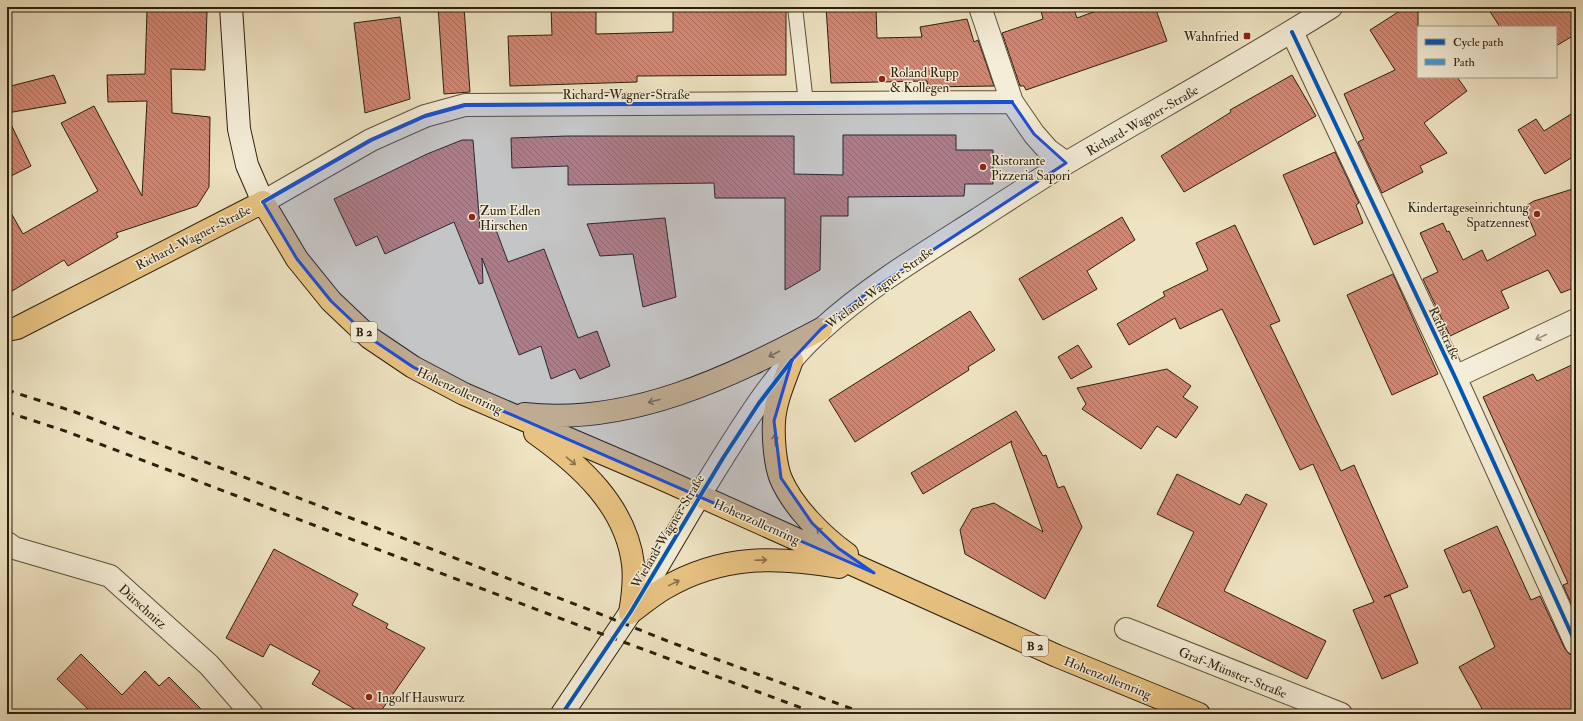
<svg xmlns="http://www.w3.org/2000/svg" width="1583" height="721" font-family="'IM FELL Double Pica',serif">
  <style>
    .building { fill: url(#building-back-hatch); stroke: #2c1f0d }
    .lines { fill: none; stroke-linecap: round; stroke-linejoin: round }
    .service-casing { stroke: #5c503a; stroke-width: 16 }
    .minor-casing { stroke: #5c503a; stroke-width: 24 }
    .secondary-casing { stroke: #2c1f0d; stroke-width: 24 }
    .primary-casing { stroke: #2c1f0d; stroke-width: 24 }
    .service { stroke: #f4edd7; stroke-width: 14 }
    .minor { stroke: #f4edd7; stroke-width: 22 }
    .secondary { stroke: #f4edd7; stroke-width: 22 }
    .primary { stroke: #e7c281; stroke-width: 22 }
    .rail { stroke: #2c1f0d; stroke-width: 3; stroke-dasharray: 7 7; stroke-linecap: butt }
    .quiet { stroke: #3d9bde; stroke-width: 3; stroke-dasharray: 6 3; stroke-linecap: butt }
    .cycleway-casing { stroke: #f4edd7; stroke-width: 6 }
    .cycleway { stroke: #0057b8; stroke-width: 4 }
    .oneway { stroke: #9a907c }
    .oneway2 { stroke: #8a7047 }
    .marked { fill: #1d4ed8; fill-opacity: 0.2; stroke: #1d4ed8; stroke-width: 3; stroke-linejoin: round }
    .poi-dot { fill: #8f2418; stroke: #f4edd7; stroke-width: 1.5 }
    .labels { text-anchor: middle; stroke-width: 3; stroke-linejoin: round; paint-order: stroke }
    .shield { fill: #f4edd7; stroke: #685d4a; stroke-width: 1 }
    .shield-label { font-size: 12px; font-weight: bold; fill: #2c1f0d }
    .poi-label { font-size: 13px; fill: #2c1f0d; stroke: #f4edd7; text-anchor: start }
    .street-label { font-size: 13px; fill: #2c1f0d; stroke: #f4edd7 }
  </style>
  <defs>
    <pattern id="building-back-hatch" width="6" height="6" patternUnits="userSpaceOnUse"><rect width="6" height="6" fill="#d38773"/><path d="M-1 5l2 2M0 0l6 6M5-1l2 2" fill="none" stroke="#ab6e5d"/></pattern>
  </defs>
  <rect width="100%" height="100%" fill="#eee3c2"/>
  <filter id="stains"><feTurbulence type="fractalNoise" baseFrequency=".005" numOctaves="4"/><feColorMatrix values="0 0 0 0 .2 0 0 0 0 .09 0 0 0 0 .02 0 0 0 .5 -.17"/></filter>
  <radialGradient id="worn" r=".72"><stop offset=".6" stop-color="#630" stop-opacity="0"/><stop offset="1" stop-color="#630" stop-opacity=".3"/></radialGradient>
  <path class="building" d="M438,7H464L470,92L444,94Z
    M551,7H596V34L673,32V7H786V75L637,76V82L510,86L508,36L552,35Z
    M826,7H876L877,38L922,37L920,27L967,19L974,42L978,40L994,86L928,87L927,81L831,83Z
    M1040,7H1073L1077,18L1107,7H1155L1167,41L1026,90L1024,86H1020L1002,33L1043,19Z
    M1406,7H1418V77H1457L1467,91L1424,123L1447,153L1420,166L1423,172L1382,193L1358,142L1364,139L1344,94L1395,70L1370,30Z
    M1487,7H1576V34L1556,46V27H1500Z
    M147,10L207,12L205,70L171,69L172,113L210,117L209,187L197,206L116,233L118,237L68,266L64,260L7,294V206L23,234L98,191L61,123L94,106L142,196L147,101L108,102L107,75L145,74Z
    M400,17L410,99L365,113L354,23Z
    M54,75L66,103L7,113V87Z
    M1292,75L1316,116L1184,192L1161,156L1231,112L1230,110Z
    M1576,111V155L1545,174L1518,130L1536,119L1544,131Z
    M7,116L31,166L7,178Z
    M843,135H956V150H993V184H965L964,196L848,197V216H821L820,270L785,290V198H715L714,183L568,185V166L512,168L511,138L567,136H794V174L843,175Z
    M462,140H473L480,228L495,227L508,262L544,249L578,338L597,331L610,366L580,379L575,369L551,379L541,346L519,355L482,258L483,283L479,284L454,222L385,254L377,236L356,246L334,199L427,154Z
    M1335,152L1359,203L1356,205L1363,223L1314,245L1283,175Z
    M1576,188V287L1561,293L1548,270L1501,291L1509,308L1450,336L1423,279L1438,272L1420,233L1443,223L1447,232L1449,231L1463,260L1482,250L1487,261L1536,235L1524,207L1534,201Z
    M1122,217L1135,240L1087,271L1097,289L1043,320L1019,279Z
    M665,218L676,297L643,307L633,254L600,256L587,224Z
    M1235,225L1280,321L1270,325L1341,471L1354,465L1408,587L1384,597L1390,595L1418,663L1382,679L1353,610L1374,602L1313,464L1300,470L1222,309L1180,329L1175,318L1129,345L1117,324L1165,296L1163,292L1208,270L1196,243Z
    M1393,274L1438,374L1392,395L1347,295Z
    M970,311L995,350L968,367L969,370L855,442L829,400Z
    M1078,345L1092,367L1071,379L1058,357Z
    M1576,363V614L1563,585L1568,583L1483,397L1533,374L1537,381Z
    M1167,369L1191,386L1183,397L1198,407L1176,438L1157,426L1141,449L1082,409L1086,404L1077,388Z
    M1016,411L1043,456L1046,455L1058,488L1064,486L1082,527L1045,599L965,554L960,530L972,509L994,503L1043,532L1011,443L1012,441L923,494L911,473Z
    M1177,474L1240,505L1246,494L1267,504L1224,591L1326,641L1307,679L1157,606L1194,532L1157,514Z
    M1497,526L1531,600L1540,596L1565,649L1569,654L1576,656V714H1485L1459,667L1495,647L1470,590L1463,593L1444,550Z
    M274,549L358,594L352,605L388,624L386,628L425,648L379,714H363L312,684L320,671L270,644L263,657L226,638Z
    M81,654L122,695L145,671L159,686L169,677L206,714H93L57,679Z"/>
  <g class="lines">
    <defs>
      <path id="service" d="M795,7L806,103"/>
      <path id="minor" d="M980,7L1012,102L1034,134L1048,150L1066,163
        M1292,32L1455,377L1576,644
        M263,202L371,140L425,116L465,105L1012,102
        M1455,377L1576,320
        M699,496C734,440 772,373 822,329C868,287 923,254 975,221C1006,201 1036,181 1068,162C1156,110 1245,61 1331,7
        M7,543L14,548L110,576L209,665L252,714
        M1126,629L1341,714"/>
      <path id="secondary" d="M231,7L239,129L247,165L263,202
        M562,714L630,613L699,496"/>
      <path id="primary" d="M7,330L17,328L263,202L297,259L331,301L370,338L413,367L464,394L660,478L1057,656L1199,714
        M792,360C785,380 775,401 774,422C773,437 775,465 781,479C793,507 822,536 847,554
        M524,414C630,426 730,377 821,329
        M535,433C580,465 626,506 633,564C635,581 633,596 630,613
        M630,613C642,604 653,595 665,588C721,555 777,556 839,567"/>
    </defs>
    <use href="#service" class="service-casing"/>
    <use href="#minor" class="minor-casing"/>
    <use href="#secondary" class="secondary-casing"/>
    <use href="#primary" class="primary-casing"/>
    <use href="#service" class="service"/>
    <use href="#minor" class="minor"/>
    <use href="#secondary" class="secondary"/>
    <use href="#primary" class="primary"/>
    <path class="rail" d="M7,390L75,412L590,610L670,642L866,714
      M7,412L68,432L583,627L818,714"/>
    <path class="quiet" d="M1325,7L1326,10"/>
    <defs>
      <path id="cycleway" d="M1292,32L1455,377L1576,644
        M263,202L371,140L425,116L465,105L1012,102
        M562,714L630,613L723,458L759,403L792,360"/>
    </defs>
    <use href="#cycleway" class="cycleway-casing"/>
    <use href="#cycleway" class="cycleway"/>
  </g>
  <defs><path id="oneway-shaft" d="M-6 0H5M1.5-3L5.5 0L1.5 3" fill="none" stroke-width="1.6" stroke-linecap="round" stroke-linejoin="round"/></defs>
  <use class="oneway" href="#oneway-shaft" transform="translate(1541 337) rotate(155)"/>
  <g class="oneway2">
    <use href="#oneway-shaft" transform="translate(774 354) rotate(152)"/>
    <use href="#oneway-shaft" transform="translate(654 401) rotate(165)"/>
    <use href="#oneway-shaft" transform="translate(775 440) rotate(-93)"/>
    <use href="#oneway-shaft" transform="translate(571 461) rotate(40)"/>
    <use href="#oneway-shaft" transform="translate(821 532) rotate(-137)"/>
    <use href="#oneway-shaft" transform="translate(761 560) rotate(-2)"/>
    <use href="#oneway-shaft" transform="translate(674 583) rotate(-26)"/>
  </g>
  <path class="marked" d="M1012,102L1034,134L1066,163L867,293L821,329L792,360L774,421L781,478L812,523L838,548L874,573L464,394L413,367L370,338L331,301L297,259L263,202L371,140L425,116L465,105Z"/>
  <g class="poi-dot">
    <rect x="1243" y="32" width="8" height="8" rx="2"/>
    <circle cx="882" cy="79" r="4"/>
    <circle cx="983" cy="167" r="4"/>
    <circle cx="1537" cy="214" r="4"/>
    <circle cx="472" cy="217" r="4"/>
    <circle cx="369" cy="697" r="4"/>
  </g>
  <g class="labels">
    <g class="shield">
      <rect x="351" y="322" width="26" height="20" rx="3"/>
      <rect x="1022" y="636" width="26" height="20" rx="3"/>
    </g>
    <g class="shield-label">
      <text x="364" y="336">B 2</text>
      <text x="1035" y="650">B 2</text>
    </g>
    <g class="poi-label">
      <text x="1239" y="41" text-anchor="end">Wahnfried</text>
      <text x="890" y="77">Roland Rupp<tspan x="890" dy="15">&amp; Kollegen</tspan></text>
      <text x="991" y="165">Ristorante<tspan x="991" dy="15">Pizzeria Sapori</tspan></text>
      <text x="1529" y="212" text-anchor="end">Kindertageseinrichtung<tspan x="1529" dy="15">Spatzennest</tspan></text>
      <text x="480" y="215">Zum Edlen<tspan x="480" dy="15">Hirschen</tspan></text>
      <text x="377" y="702">Ingolf Hauswurz</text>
    </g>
    <g class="street-label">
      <text x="626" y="99">Richard-Wagner-Straße</text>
      <text transform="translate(1142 120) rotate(-30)" y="5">Richard-Wagner-Straße</text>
      <text transform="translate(193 237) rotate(-27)" y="5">Richard-Wagner-Straße</text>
      <text transform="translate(879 287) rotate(-36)" y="5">Wieland-Wagner-Straße</text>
      <text transform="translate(1445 333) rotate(65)" y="5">Rathstraße</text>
      <text transform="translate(460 390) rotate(25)" y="5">Hohenzollernring</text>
      <text transform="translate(757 521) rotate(24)" y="5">Hohenzollernring</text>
      <text transform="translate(667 531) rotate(-59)" y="5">Wieland-Wagner-Straße</text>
      <text transform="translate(143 606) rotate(42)" y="5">Dürschnitz</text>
      <text transform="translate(1233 672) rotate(22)" y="5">Graf-Münster-Straße</text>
      <text transform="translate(1108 677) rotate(22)" y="5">Hohenzollernring</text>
    </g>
  </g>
  <rect width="1583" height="721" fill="none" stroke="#eee3c2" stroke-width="24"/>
  <rect x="8" y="8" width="1567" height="705" fill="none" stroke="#2c1f0d" stroke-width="2"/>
  <rect x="12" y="12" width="1559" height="697" fill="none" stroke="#2c1f0d"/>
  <rect x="1417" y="26" width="140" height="52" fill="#f4edd7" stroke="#a49b86"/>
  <rect x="1425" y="39" width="20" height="6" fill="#0057b8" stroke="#a49b86"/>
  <text x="1453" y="46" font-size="12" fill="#2c1f0d">Cycle path</text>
  <rect x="1425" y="59" width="20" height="6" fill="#3d9bde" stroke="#a49b86"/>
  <text x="1453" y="66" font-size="12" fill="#2c1f0d">Path</text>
  <rect width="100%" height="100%" filter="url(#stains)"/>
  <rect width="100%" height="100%" fill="url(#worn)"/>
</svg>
